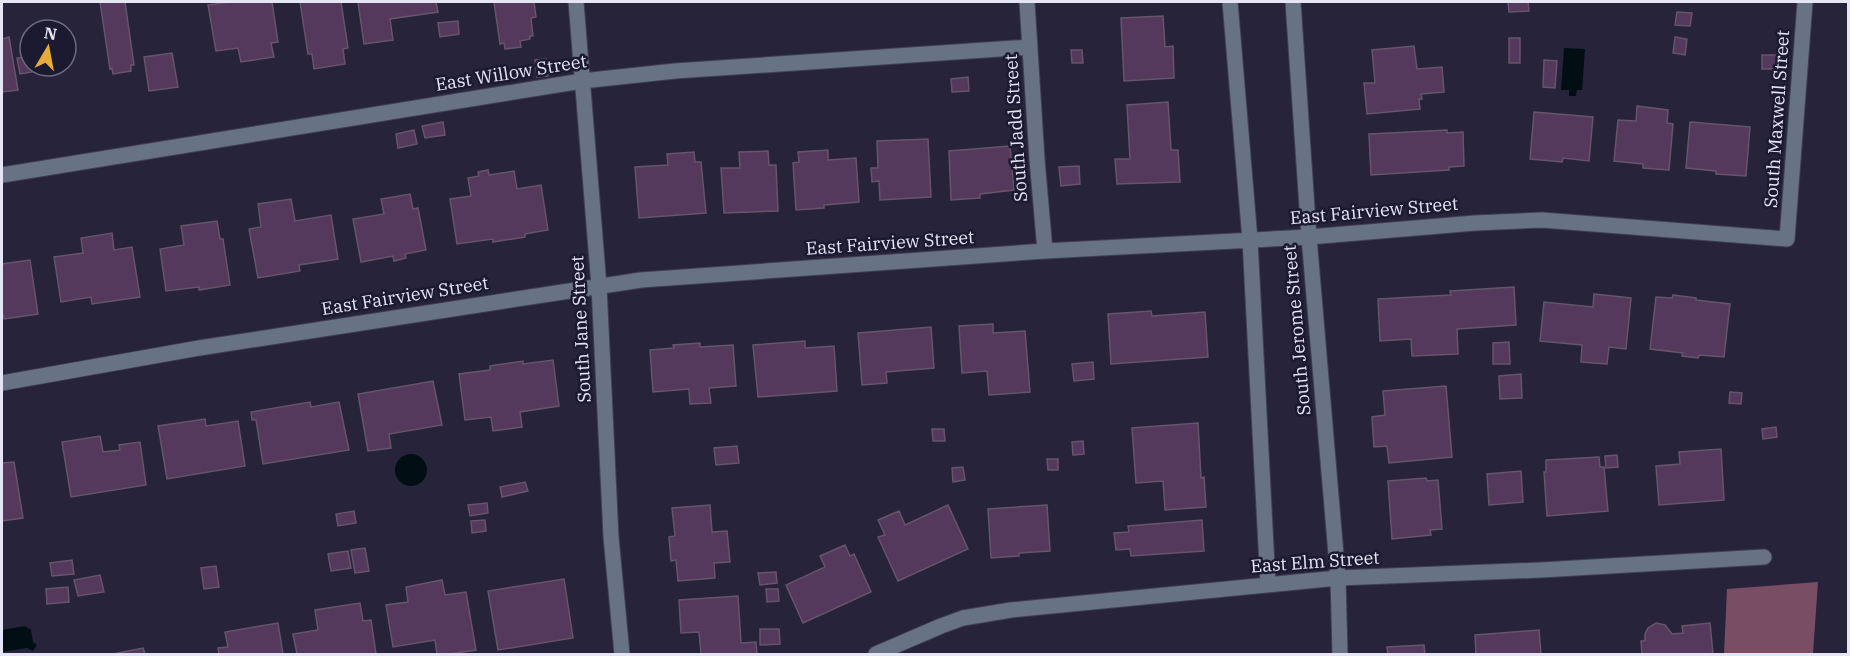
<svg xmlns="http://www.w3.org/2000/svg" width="1850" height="656" font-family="'IBM Plex Serif',serif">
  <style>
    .forest { fill: #794d63 }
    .water { fill: #010f15 }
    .building { fill: #54395c; stroke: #66546c; stroke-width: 1.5 }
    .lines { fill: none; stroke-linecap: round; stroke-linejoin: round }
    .minor-casing { stroke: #413e55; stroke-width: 17 }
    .minor { stroke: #677384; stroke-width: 15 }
    .labels { text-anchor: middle; stroke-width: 5; stroke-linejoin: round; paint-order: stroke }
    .street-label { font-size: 18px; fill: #e5e5f5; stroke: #1c1a31 }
  </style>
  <rect width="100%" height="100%" fill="#26233b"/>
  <path class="forest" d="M1818,582L1813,654H1724L1727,589Z"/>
  <path class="water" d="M1564,48L1585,49L1582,90H1577L1576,96H1569V90H1561Z
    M395 470a16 16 0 1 1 32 0a16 16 0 1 1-32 0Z
    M25,626L31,630L33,642L37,645L33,651L27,648L2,652V630Z"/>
  <path class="building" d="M100,2H125L134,65H131V71L113,74L112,68L110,69Z
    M230,2H272L278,42L271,43L274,57L241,62L238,48L216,51L208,5Z
    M300,2H341L348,48L343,49L345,64L314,69L312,54H308Z
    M358,2H436L438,12L390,19L393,40L364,44Z
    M494,2H534L536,17L531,18L533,36H530V39L520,41L521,47L505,49L504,43L500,44Z
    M1508,2H1528L1529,11L1509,12Z
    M1677,12L1692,13L1690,26L1675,25Z
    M1163,16L1165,47L1173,46L1174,78L1124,81L1121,18Z
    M458,21L459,34L440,37L438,23Z
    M9,37L18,90L2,92V39Z
    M1675,37L1687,39L1685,55L1673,53Z
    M1509,38H1520V63H1509Z
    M1414,46L1417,69L1442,67L1444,92L1421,94L1422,99H1419L1420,109L1367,114L1364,83H1375L1372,50Z
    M1071,50H1082L1083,63H1072Z
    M172,53L178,87L149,91L144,57Z
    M1762,55H1779L1778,69H1762Z
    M29,56L32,72L20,74L17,58Z
    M546,59L548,76L537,77L535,60Z
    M1544,60L1557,61L1555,88L1543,87Z
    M968,77L969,91L952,92L951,79Z
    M1168,102L1171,150H1178L1180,182L1117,184L1115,159H1130L1127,105Z
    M1637,106L1668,110L1667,123L1673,124L1669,170L1643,168V164L1614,161L1618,120L1636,121Z
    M1534,112L1593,117L1589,161L1563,158L1562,162L1530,159Z
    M443,122L445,135L425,138L422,126Z
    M1690,122L1750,127L1746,176L1716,174V171L1686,168Z
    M414,130L417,144L398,148L396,134Z
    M1447,130V133L1463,132L1464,166L1449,167V170L1371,175L1369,134Z
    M928,139L931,197L880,200L879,181L872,182L871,168H878L877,141Z
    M1010,146L1014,190L980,194V198L951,200L949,151Z
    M828,150V160L856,158L859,202L824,205V208L796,210L793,163L799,162L798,152Z
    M768,151L769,165H776L778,211L724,213L721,168H740L739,152Z
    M694,152L695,162H701L706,213L639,218L635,167L668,165L667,154Z
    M1079,166L1080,184L1061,186L1059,167Z
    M488,170L489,175L514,171L517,189L541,185L548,230L525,234V237L493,242V239L457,244L450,199L471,196L468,178L479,176L478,172Z
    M410,194L413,209L418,208L426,250L405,254L406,258L394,261L393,256L361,262L353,219L384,214L381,199Z
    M291,199L295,221L331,215L338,259L299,265L300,271L258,278L249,229L261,227L258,204Z
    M217,221L220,239H223L230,285L199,290V287L166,291L160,249L184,245L181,226Z
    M112,233L114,250L132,247L140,297L92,304L91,297L61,302L54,257L83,253L81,238Z
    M30,260L38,314L4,319L2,311V264Z
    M1514,287L1516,325L1457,329L1458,354L1412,356L1411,339L1380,341L1378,299L1451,295L1450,291Z
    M1594,294L1631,298L1626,349L1609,347L1607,364L1581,362L1582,345L1540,341L1544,302L1593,307Z
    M1673,295L1696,298V300L1730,304L1724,357L1699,355L1698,358L1682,356L1683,353L1650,349L1656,297L1672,298Z
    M1151,311L1152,316L1205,312L1208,357L1111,364L1108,314Z
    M993,324V333L1025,331L1030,392L989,395L987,371L962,373L959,326Z
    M931,327L934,368L886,372L887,383L862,385L858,333Z
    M805,341V348L834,346L837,391L758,397L753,345Z
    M1509,342L1510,364H1493V343Z
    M700,343V347L733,345L736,386L709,388L711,403L690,404L689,389L653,392L650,350L674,348L673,345Z
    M553,360L559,406L520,412L522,427L493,431L491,417L465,420L459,374L490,370V366L523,361V364Z
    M1093,362L1094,379L1074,381L1072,364Z
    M1521,374L1522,398L1500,399L1499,376Z
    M433,381L442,425L389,434L391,448L368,451L358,394Z
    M1446,386L1452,457L1389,463L1387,446L1374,447L1372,417L1385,415L1383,391Z
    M1730,392L1742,393L1741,404L1729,403Z
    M310,402L311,407L339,402L349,450L263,464L256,420H252L251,412Z
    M205,419L206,426L238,421L245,466L167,479L158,426Z
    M1198,423L1201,478L1204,477L1206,507L1165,510L1163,481L1136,483L1132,428Z
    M1776,427L1777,437L1763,439L1762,429Z
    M932,429H944L945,441H933Z
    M100,436L103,452L120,450L119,445L140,442L146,485L71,497L62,442Z
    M1083,441L1084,454L1073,455L1072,442Z
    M737,446L739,463L716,465L714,448Z
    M1721,449L1724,500L1659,505L1656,466L1680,464L1679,452Z
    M1617,455L1618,467L1606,468L1605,456Z
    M1599,457L1600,467H1604L1608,511L1547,516L1544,472H1546V460Z
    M1047,459H1058V470H1048Z
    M14,462L23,518L2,521V463Z
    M963,467L965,480L953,482L952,468Z
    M1521,471L1523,502L1489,505L1487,474Z
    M1426,478L1427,481L1438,480L1442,529L1430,530L1431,535L1392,539L1388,481Z
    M525,482L528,491L502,497L500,487Z
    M487,503L488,513L470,516L468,505Z
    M710,505L712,532L727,531L730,562L714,563L715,578L678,581L676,560L671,561L669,537L675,536L672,508Z
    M948,505L968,549L898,581L878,537L885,535L878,520L899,511L905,525Z
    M1047,505L1050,551L1019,553V556L991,558L988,509Z
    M354,511L356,523L338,526L336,514Z
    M485,520L486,531L472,533L471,521Z
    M1202,520L1204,551L1131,556L1130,549L1116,550L1114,533L1129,532L1128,526Z
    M845,545L850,556L854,554L871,592L803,623L786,585L825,567L820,556Z
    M365,548L369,571L355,573L351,550Z
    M348,551L351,568L331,571L328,554Z
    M72,560L74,574L52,576L50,563Z
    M216,566L219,587L204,589L201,568Z
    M776,572L777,583L760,585L758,573Z
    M100,575L104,592L78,596L74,580Z
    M564,579L573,638L498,650L488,591Z
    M442,580L445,595L466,592L476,650L449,654H437L435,640L393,647L386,605L408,602L406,587Z
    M68,587L69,602L47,604L46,589Z
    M766,589H778L779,601L767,602Z
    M738,596L741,643L756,642L757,654H701L699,632L681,633L679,600Z
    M360,603L363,621L371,620L376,654H297L293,634L318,630L315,610Z
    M278,623L283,654H219L218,648L228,647L225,632Z
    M1656,623L1665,625L1672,634L1683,633L1682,626L1710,623L1713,654H1642L1641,641H1645V634L1648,628Z
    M760,629H779L780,644L760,645Z
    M1539,630L1541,654H1476L1475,635Z
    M1424,645L1425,654H1388L1387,647Z
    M143,648L145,654H117V653Z"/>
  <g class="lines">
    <defs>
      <path id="minor" d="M576,2L599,286L611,537L622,654
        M1027,2L1037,159L1045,251
        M1230,2L1250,240L1268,585
        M1293,2L1309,237L1338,578L1340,654
        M2,175L582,81L675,71L1030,47
        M2,383L199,348L641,280L1045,251L1309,237L1475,223L1542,220L1787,239L1805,2
        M876,654L941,626L963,618L1011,610L1338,578L1541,570L1764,557"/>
    </defs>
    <use href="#minor" class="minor-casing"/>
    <use href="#minor" class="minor"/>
  </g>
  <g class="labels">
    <g class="street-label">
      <text transform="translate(511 73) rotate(-9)" y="6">East Willow Street</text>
      <text transform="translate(1777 119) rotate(-86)" y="6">South Maxwell Street</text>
      <text transform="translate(1016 128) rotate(-94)" y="6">South Jadd Street</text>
      <text transform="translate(1374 211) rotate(-5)" y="6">East Fairview Street</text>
      <text transform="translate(890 243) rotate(-4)" y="6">East Fairview Street</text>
      <text transform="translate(405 296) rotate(-9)" y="6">East Fairview Street</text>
      <text transform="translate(581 329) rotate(-93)" y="6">South Jane Street</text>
      <text transform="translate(1297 330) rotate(-95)" y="6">South Jerome Street</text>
      <text transform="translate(1315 562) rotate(-4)" y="6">East Elm Street</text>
    </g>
  </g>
  <rect width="1850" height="656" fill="none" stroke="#e5e5f5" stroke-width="6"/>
  <g transform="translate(48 48) rotate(10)"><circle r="28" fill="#1c1a31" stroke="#6c6b7f" stroke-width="1.5"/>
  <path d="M0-4.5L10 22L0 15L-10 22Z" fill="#e6ac36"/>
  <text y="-9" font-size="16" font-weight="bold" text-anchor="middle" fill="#e5e5f5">N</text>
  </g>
</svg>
